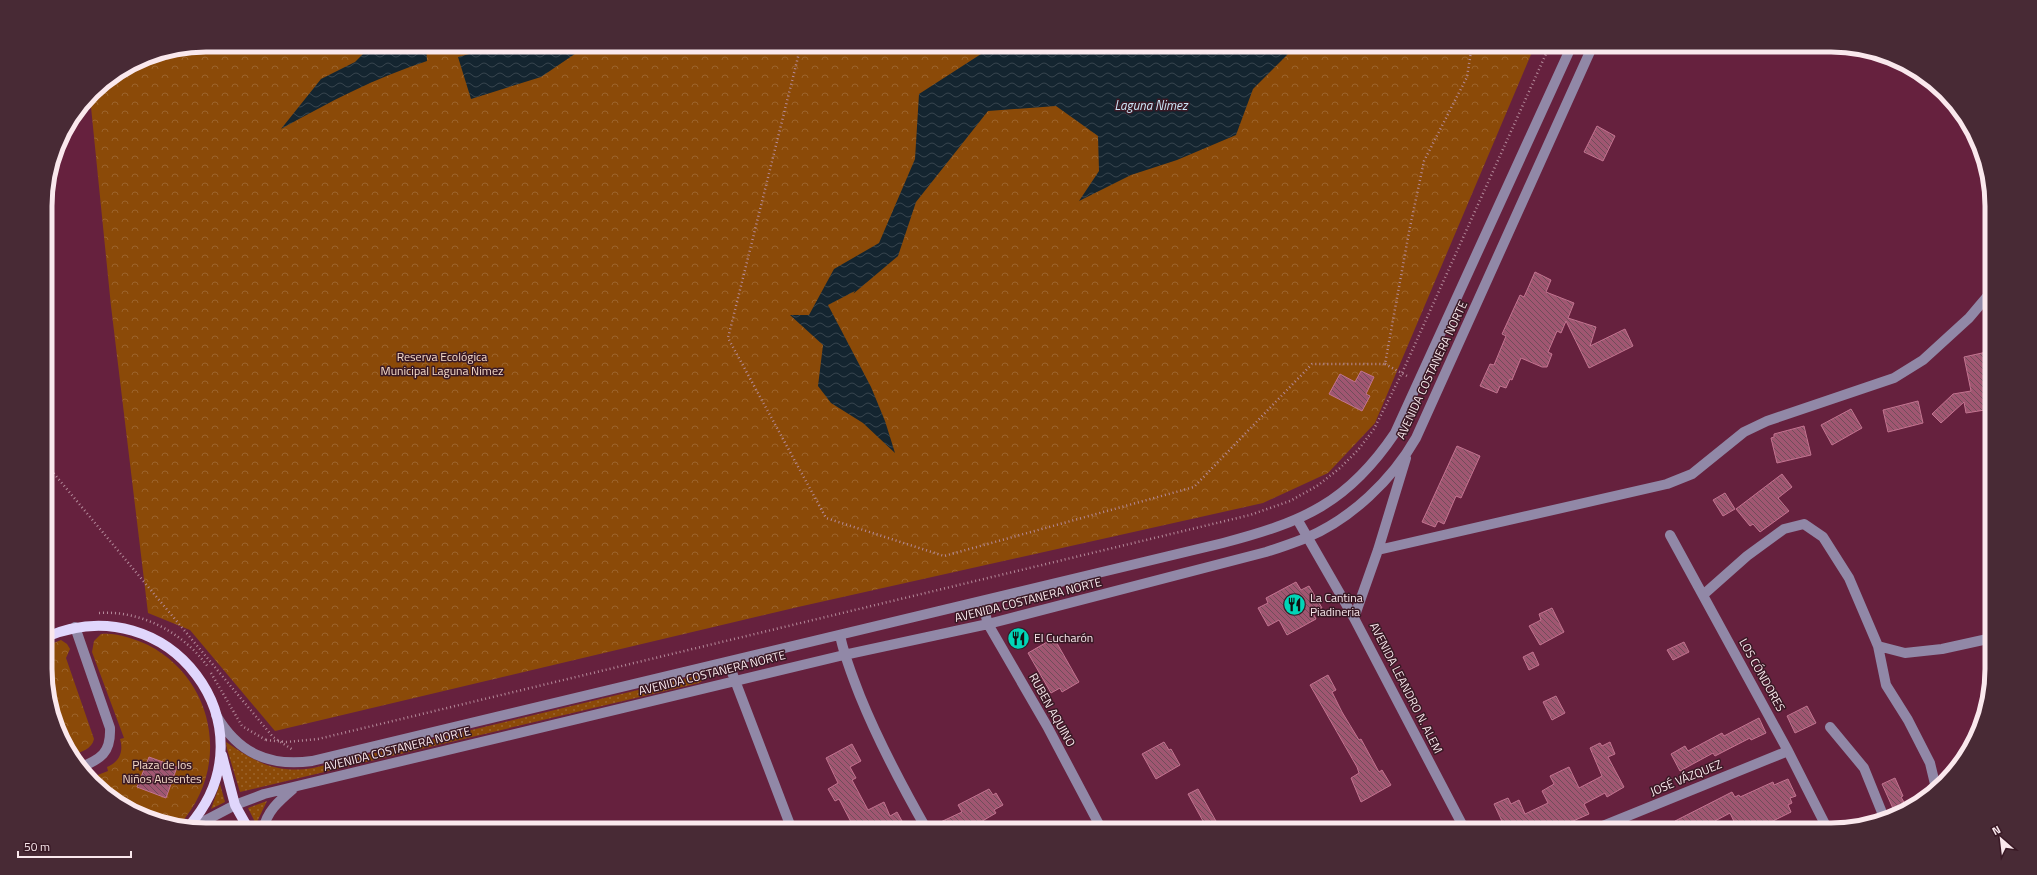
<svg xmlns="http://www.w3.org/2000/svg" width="2037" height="875" font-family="'Titillium Web',sans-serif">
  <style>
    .park { fill: url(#park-crowns) }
    .garden { fill: url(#garden-dots) }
    .water { fill: url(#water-waves) }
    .building { fill: url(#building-back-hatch); stroke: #c37591 }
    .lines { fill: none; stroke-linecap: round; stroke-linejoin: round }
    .path { stroke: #b58b9b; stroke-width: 2.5; stroke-dasharray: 1 3; stroke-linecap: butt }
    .minor { stroke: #9188a7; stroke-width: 10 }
    .major { stroke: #e0d6fc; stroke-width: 10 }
    .path-bridge { stroke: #b58b9b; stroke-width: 2.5; stroke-dasharray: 1 3; stroke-linecap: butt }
    .labels { text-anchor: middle; stroke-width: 3; stroke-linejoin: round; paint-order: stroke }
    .park-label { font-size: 12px; fill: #f5dbc9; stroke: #391925 }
    .street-label { font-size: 12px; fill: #fae8ed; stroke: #391925 }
    .poi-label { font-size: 12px; fill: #fae8ed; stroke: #391925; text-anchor: start }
    .water-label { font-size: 13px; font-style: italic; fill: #cce6f8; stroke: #391925 }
    .rim { fill: none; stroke: #fae8ed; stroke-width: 5 }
  </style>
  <defs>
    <pattern id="park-crowns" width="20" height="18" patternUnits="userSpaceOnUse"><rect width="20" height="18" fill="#8b4a08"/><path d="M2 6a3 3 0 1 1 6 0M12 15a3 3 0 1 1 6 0" fill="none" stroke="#9c642c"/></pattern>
    <pattern id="garden-dots" width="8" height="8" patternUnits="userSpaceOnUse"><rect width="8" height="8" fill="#8b4a08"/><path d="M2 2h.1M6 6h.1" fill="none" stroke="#9c642c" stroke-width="1.8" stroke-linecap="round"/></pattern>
    <pattern id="water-waves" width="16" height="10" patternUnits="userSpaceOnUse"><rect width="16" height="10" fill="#142530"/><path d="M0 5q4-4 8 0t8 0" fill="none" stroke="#37454e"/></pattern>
    <pattern id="building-back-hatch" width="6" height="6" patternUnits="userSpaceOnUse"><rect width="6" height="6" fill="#a05671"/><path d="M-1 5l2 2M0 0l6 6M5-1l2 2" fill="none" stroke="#714d5a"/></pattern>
  </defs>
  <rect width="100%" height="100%" fill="#66213e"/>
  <path class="park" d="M206,45H1535L1375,423L1328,473L1263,503L798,607L275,731L190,630L148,613L111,306L90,97L100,85L145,57Z
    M101,634C116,632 135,639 148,645C216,680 231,769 179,825L145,818L108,797L90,778L108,771L107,767C119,762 124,752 120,739L124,738L92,652L94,641Z
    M61,640L67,644L70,649L66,658L94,739C92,749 81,752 72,755L57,731L46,690V646Z"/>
  <path class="garden" d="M696,676L701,677L702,681L699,683L240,792L227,749L226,742C255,762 276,774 313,768Z
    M220,784L225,802L211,809Z
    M267,801L256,824L248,808Z"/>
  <path class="water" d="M372,45H426L427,61C375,78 329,102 281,129L321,79L355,62Z
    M495,45H588L541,77L471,99L458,57L492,48Z
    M995,45H1297L1253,89L1236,135L1177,160L1131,175L1079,201L1099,171L1098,136L1056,106L988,111L916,202L898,256L853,294L855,291L828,305L871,387L885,421L895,453L863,423L831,403L818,386L823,345L790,315H809L834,269L879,243L915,159L919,94Z"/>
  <path class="building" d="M1597,126L1615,136L1603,161L1584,152Z
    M1535,272L1551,280L1546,292L1574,303L1568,318L1596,327L1590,346L1625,329L1633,346L1589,368L1566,321L1561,333L1557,331L1548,352L1552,354L1547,367H1542L1521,358L1512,380L1510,379L1506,388L1500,386L1497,393L1480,386L1490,364L1494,365L1506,336L1502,334L1520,295L1524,297Z
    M1991,351V409L1966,413L1964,402L1941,423L1932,414L1953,394L1971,391L1964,357Z
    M1361,371L1374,377L1366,394L1370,396L1362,411L1329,394L1340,374L1355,382Z
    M1918,401L1923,423L1888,432L1883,410Z
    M1851,409L1862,428L1832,445L1821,425Z
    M1804,426L1811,455L1777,463L1771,438L1774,437V434Z
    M1457,446L1480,456L1461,498L1456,496L1444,524L1438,521L1435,527L1422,522Z
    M1782,474L1792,487L1778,498L1789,511L1760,532L1753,524L1750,526L1736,509Z
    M1725,493L1735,509L1723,516L1713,500Z
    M1296,582L1301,590L1309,586L1322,608L1313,613L1316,619L1287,635L1279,620L1268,626L1258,608L1268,603L1266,598Z
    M1552,608L1564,632L1540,645L1529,626L1541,620L1539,614Z
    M1054,638L1079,682L1062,692L1060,688L1051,693L1028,653Z
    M1684,642L1689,652L1673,660L1667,650Z
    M1533,652L1539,665L1529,670L1523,657Z
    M1328,675L1336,690L1332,692L1342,712L1359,740L1361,739L1379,772L1382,770L1391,785L1361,802L1351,778L1359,773L1357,767L1310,685Z
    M1556,696L1565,713L1552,720L1543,702Z
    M1807,706L1816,723L1795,733L1787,716Z
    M1759,718L1766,733L1751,740L1750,738L1715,756L1713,753L1680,771L1671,754L1685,746L1688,751L1722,733L1724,736Z
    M1164,742L1169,750L1171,749L1180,765L1156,779L1142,754Z
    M1610,742L1615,754L1608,757L1624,787L1607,797L1605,793L1584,804L1589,814L1555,829L1553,823L1540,830L1537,826L1528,830H1506L1494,804L1508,798L1511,804L1519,800L1525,814L1548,803L1542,791L1554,784L1550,776L1569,767L1579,788L1602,776L1590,748L1600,743L1602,746Z
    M852,744L861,761L850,767L856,778L852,780L868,810L884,802L890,816L897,812L907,830H836L851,822L839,799L835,801L828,789L838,783L826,758Z
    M149,757L177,767L166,798L137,787Z
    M1895,778L1903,796L1901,797L1908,809L1896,815L1882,784Z
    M1788,779L1796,796L1790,798L1792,803L1788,805L1791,812L1755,830H1738L1730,813L1698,830H1680L1675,821L1732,792L1735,797L1739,795L1740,797L1773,782L1774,785Z
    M989,789L993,795L996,793L1003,805L994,810L996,813L967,830H933L932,826L962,812L958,805Z
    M1198,789L1221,830H1208L1188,794Z"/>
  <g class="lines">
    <path class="path" d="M801,45L728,338L826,518L944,556L1194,487L1312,364H1385L1409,232L1424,161L1467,77L1472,45
      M1385,364L1407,376
      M46,464L273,737L293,750
      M99,613C141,610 184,633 208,667
      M211,673L242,726L266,740
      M286,742L318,739L1250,515L1290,501L1317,486L1340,468L1358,450L1374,429L1402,373L1550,45"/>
    <path class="minor" d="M1297,519L1354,618L1465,830
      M1670,535L1788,751L1828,830
      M1378,550L1667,484L1692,474L1744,432L1767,421L1894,378L1923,360L1969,318L1991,292
      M1703,595L1747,556L1784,529L1804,524L1823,537L1849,578L1878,646L1905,653L1942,649L1992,638
      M982,602L988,624L1047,726L1102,830
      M1354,618L1378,550L1406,458
      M75,627L110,728C111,753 101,759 79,768
      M840,635C844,656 852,675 860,696C879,743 902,786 927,830
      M1878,646L1886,685L1908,720L1930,763L1936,788
      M728,662L792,830
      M216,715C238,753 269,767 312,761L1223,543C1303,522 1348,503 1395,433L1572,45
      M1830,727L1864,768L1885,820
      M193,827L235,805L264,794L844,655L988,624L1266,552C1279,548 1293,543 1306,538C1351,519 1392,480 1416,438L1593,45
      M263,830C267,811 279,801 293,789
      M1593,830L1788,751"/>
    <path class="major" d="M46,637C169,585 276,727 189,826
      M222,755L235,805L249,830"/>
    <path class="path-bridge" d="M266,740L286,742"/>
  </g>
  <defs>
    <symbol id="restaurant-disc" viewBox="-11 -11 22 22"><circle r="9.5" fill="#01d5b7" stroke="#391925"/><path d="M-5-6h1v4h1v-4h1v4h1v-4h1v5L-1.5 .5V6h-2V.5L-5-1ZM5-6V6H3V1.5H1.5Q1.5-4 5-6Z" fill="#111"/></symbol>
  </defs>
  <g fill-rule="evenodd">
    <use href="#restaurant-disc" x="1282" y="592" width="25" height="25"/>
    <use href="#restaurant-disc" x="1006" y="626" width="25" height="25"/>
  </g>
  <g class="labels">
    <g class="park-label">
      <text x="442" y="361">Reserva Ecológica<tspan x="442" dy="14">Municipal Laguna Nimez</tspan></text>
      <text x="162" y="769">Plaza de los<tspan x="162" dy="14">Niños Ausentes</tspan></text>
    </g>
    <g class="street-label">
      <text transform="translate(1432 370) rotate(-65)" y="4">AVENIDA COSTANERA NORTE</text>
      <text transform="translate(1028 600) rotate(-14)" y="4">AVENIDA COSTANERA NORTE</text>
      <text transform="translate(712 673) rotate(-14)" y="4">AVENIDA COSTANERA NORTE</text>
      <text transform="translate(1762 675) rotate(61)" y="4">LOS CÓNDORES</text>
      <text transform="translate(1406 688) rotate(63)" y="4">AVENIDA LEANDRO N. ALEM</text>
      <text transform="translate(1052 710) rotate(61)" y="4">RUBEN AQUINO</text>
      <text transform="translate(397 749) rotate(-14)" y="4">AVENIDA COSTANERA NORTE</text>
      <text transform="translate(1686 778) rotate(-22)" y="4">JOSÉ VÁZQUEZ</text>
    </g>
    <g class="poi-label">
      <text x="1310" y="602">La Cantina<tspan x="1310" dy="14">Piadineria</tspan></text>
      <text x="1034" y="642">El Cucharón</text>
    </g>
    <g class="water-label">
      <text x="1151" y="110">Laguna Nimez</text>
    </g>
  </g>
  <path d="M0 0H2037V875H0ZM206 52H1831A154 154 0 0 1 1985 206V669A154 154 0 0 1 1831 823H206A154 154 0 0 1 52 669V206A154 154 0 0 1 206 52Z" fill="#482a35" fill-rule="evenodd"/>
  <path class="rim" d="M206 52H1831A154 154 0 0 1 1985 206V669A154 154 0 0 1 1831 823H206A154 154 0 0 1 52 669V206A154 154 0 0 1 206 52Z"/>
  <g transform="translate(2001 839) rotate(332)" stroke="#391925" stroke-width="3" paint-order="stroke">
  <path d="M0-3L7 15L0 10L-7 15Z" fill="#fae8ed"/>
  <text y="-6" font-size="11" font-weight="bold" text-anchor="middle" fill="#fae8ed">N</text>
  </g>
  <path d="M18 851v6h113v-6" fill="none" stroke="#fae8ed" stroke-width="2"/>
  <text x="24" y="851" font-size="12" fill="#fae8ed" stroke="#391925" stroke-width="3" paint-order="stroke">50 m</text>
</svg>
